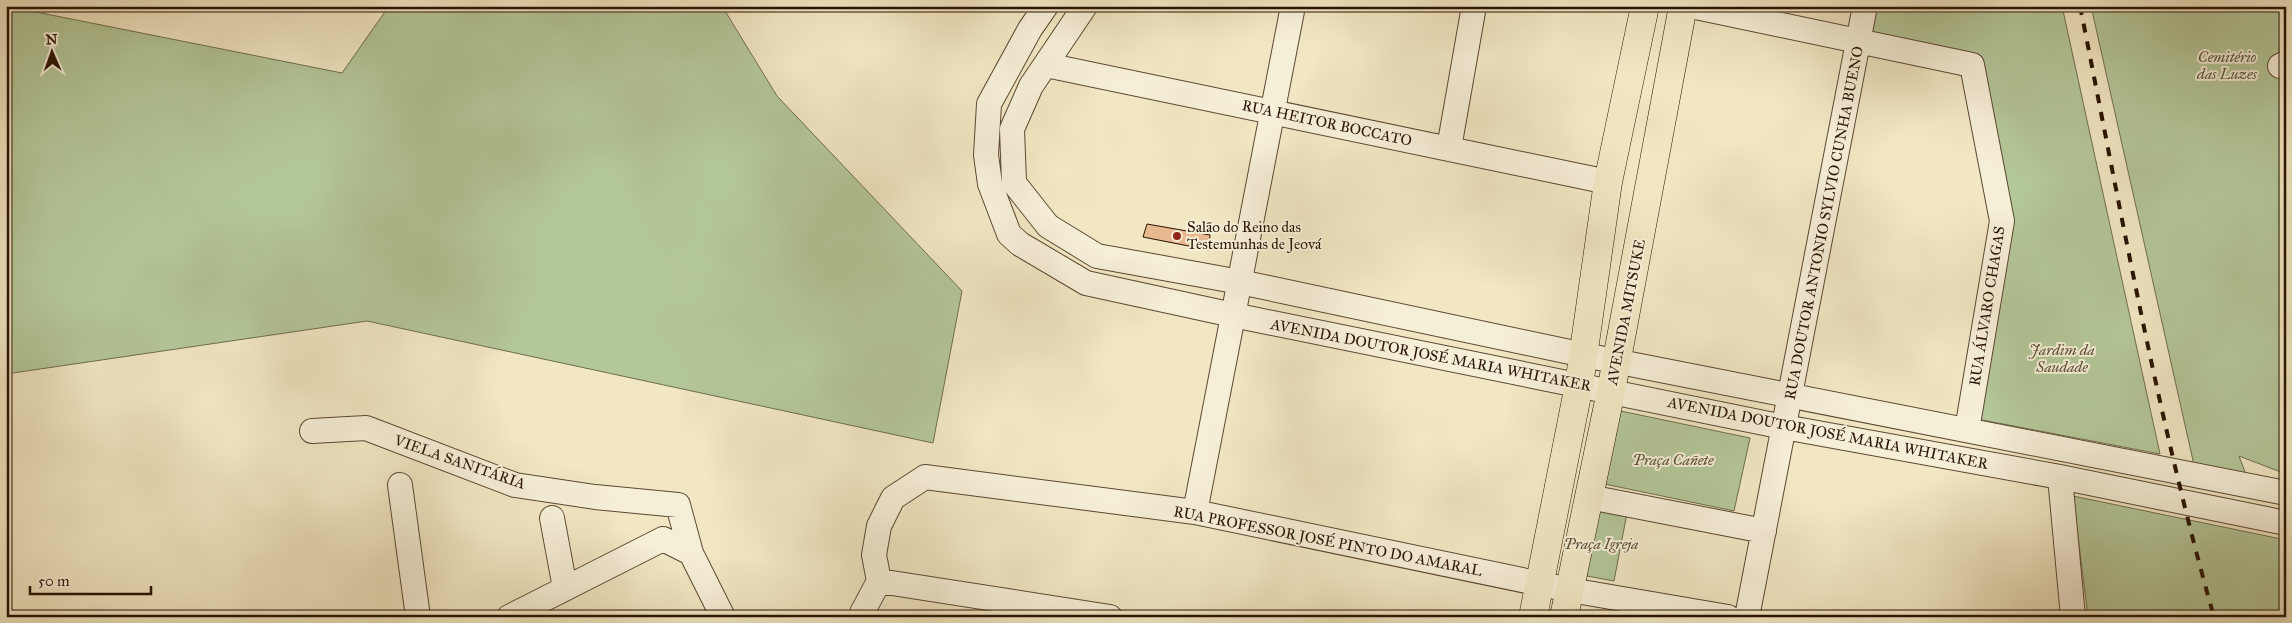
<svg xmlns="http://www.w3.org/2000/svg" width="2292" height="623" font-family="'IM FELL Great Primer',serif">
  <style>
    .green { fill: #b4c799; stroke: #6e6d4e }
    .building { fill: #e8b990; stroke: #291303 }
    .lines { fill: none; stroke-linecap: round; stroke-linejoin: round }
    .minor-casing { stroke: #5b4833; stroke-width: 26 }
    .major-casing { stroke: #291303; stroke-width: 29 }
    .minor { stroke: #f6efd8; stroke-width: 24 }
    .major { stroke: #f1e7c3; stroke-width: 28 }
    .rail { stroke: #291303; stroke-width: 4; stroke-dasharray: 9 9; stroke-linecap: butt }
    .poi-dot { fill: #8f2418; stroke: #f6efd8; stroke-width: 2 }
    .labels { text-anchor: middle; stroke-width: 4; stroke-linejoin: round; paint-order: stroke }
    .park-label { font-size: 15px; font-style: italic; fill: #5a5238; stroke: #f6efd8 }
    .street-label { font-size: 15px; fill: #291303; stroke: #f6efd8 }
    .poi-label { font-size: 15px; fill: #291303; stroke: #f6efd8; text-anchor: start }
  </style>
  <rect width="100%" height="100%" fill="#f1e7c3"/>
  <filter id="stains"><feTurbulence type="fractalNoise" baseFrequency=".004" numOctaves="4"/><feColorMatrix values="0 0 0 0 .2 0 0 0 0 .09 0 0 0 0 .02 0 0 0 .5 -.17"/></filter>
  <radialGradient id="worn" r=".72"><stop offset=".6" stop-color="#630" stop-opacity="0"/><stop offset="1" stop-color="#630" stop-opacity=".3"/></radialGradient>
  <path class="green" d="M6,6L342,73L389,6H722L777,96L962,291L933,443L367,321L6,374Z
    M1873,6H2062L2160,454L1977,419L2009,213L1975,59L1865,37Z
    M2091,6H2286V474L2239,456L2248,480L2194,465Z
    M1611,409L1750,438L1734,511L1595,482Z
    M2073,496L2286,540V617H2088Z
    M1589,506L1627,513L1614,581L1576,574Z"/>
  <path class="building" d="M1147,224L1210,235L1209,250L1143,237Z"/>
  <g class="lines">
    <defs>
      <path id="minor" d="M1046,6L1030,29L989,104L986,155L990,184L1009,234L1020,244L1086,283L1233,315L1784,427L2060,477L2286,523
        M1085,6L1031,86L1012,129L1014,183L1048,226L1097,256L1240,282L1584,355L2286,493
        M1691,6L1972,65L2002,221L1967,430
        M1046,65L1608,182
        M2280,66L2286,63
        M1449,148L1474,6
        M312,431L366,428L515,485L595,497L678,505L691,553
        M2060,477L2073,617
        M400,485L418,617
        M1589,497L1764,531
        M1195,512L1293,6
        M552,518L565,588
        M879,581L1110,617
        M509,617L663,539L691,553L723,617
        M863,617L862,613L879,581L874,555L879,526L893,498L925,477L1195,512L1570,590L1728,617
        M1747,617L1865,6"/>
      <path id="major" d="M1533,617L1579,385L1608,182L1645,6
        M1564,617L1611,391L1683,6"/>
    </defs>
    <use href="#minor" class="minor-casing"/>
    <use href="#major" class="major-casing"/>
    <use href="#minor" class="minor"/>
    <use href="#major" class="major"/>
    <path class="rail" d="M2080,6C2121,211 2157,416 2214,617"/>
  </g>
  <circle class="poi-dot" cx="1177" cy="236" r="5"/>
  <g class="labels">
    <g class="park-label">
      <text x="2227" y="62">Cemitério<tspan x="2227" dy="17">das Luzes</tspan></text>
      <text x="2062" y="355">Jardim da<tspan x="2062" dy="17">Saudade</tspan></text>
      <text x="1673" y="465">Praça Cañete</text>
      <text x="1601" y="549">Praça Igreja</text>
    </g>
    <g class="street-label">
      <text transform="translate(1327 123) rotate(12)" y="5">RUA HEITOR BOCCATO</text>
      <text transform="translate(1824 223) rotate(-79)" y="5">RUA DOUTOR ANTONIO SYLVIO CUNHA BUENO</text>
      <text transform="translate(1987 306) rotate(-81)" y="5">RUA ÁLVARO CHAGAS</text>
      <text transform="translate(1626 312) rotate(-79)" y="5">AVENIDA MITSUKE</text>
      <text transform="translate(1431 355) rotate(11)" y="5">AVENIDA DOUTOR JOSÉ MARIA WHITAKER</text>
      <text transform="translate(1828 433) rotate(11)" y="5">AVENIDA DOUTOR JOSÉ MARIA WHITAKER</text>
      <text transform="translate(460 462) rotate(19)" y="5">VIELA SANITÁRIA</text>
      <text transform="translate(1328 541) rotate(11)" y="5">RUA PROFESSOR JOSÉ PINTO DO AMARAL</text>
    </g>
    <g class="poi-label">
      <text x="1187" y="232">Salão do Reino das<tspan x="1187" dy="17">Testemunhas de Jeová</tspan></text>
    </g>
  </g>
  <rect width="2292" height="623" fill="none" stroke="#f1e7c3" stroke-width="25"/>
  <rect x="8" y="8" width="2277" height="608" fill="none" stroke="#291303" stroke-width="2.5"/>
  <rect x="12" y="12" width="2267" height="598" fill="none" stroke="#291303"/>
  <g transform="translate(52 52) rotate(358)" stroke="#f6efd8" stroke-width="4" paint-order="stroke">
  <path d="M0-4L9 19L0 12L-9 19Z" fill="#291303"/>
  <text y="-8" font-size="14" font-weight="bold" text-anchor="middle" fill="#291303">N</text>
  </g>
  <path d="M30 586v8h121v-8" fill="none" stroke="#291303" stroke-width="2.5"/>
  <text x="38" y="586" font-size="15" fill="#291303" stroke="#f6efd8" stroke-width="4" paint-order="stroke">50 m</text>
  <rect width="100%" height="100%" filter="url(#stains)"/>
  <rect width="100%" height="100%" fill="url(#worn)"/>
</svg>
